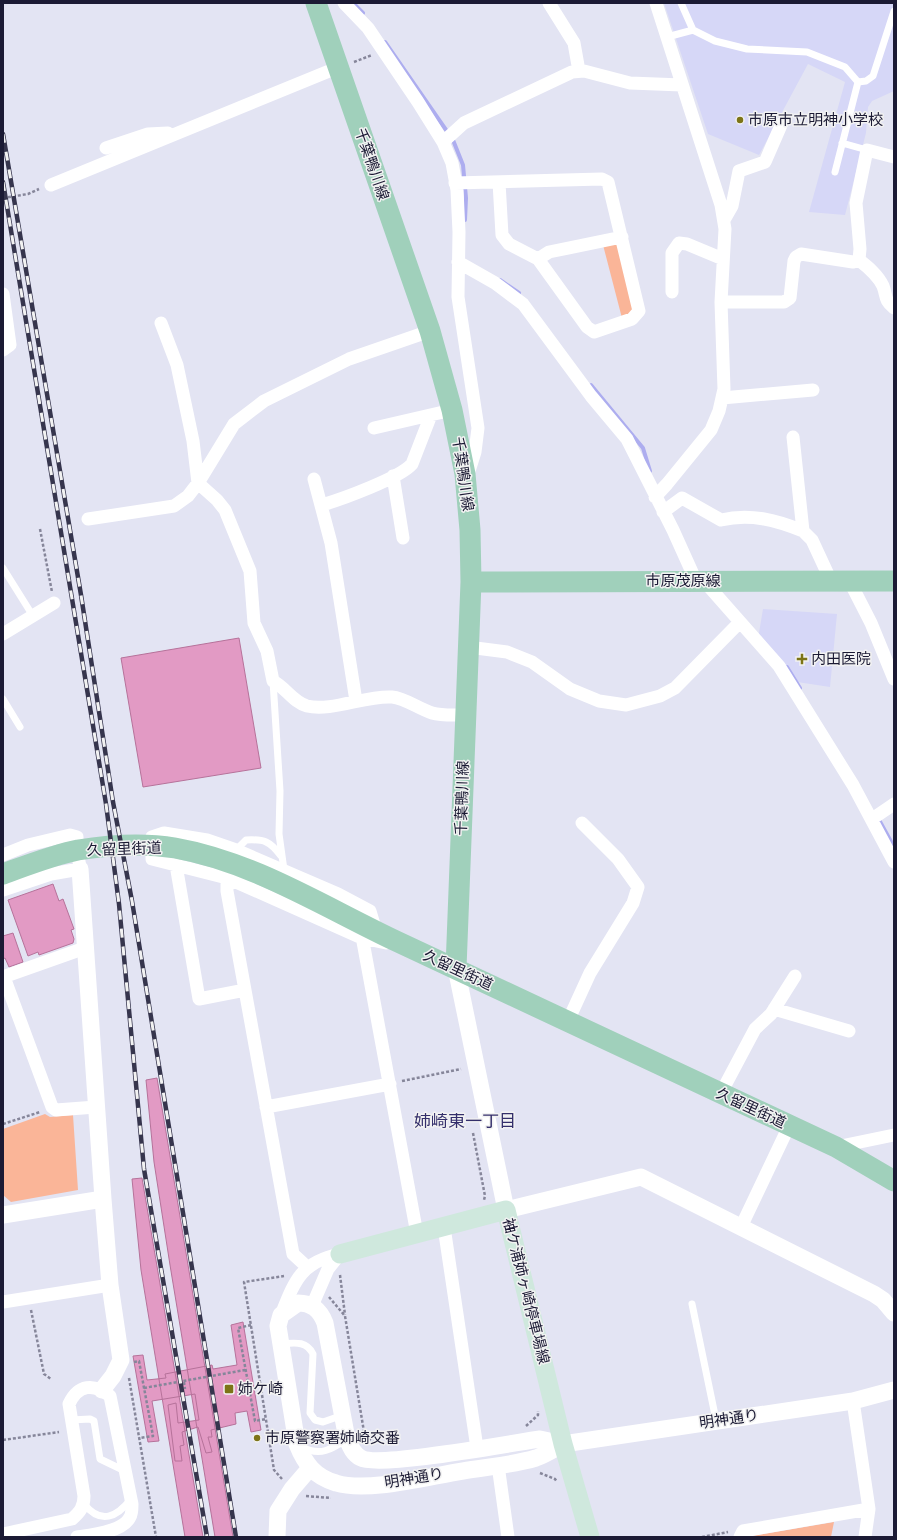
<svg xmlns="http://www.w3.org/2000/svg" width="897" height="1540" font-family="'Titillium Web','Noto Sans JP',sans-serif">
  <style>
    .built { fill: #d6d7f7 }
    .green { fill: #fab598 }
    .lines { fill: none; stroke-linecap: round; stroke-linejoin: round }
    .stream { stroke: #adadef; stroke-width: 4 }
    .building { fill: #e29ac4; stroke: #b6729a }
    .path { stroke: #86869a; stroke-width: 2.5; stroke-dasharray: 3 2; stroke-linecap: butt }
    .service { stroke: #fff; stroke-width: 7 }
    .minor { stroke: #fff; stroke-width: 13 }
    .tertiary { stroke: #fff; stroke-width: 17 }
    .secondary { stroke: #cfe8dd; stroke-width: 19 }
    .primary { stroke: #a0d0bb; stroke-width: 21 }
    .rail-casing { stroke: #36354d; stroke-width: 4.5 }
    .rail { stroke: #f2f2f2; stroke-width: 3; stroke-dasharray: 9; stroke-linecap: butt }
    .poi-dot { fill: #7c7417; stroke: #f2f2f2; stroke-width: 1.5 }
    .labels { text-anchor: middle; stroke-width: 3; stroke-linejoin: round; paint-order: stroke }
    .poi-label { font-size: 15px; fill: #1b1a34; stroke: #f2f2f2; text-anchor: start }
    .street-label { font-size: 15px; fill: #1b1a34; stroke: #f2f2f2 }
    .quarter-label { font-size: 17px; fill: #342f6b; stroke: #f2f2f2 }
  </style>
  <rect width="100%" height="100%" fill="#e3e4f3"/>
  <path class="built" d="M664,3H894V91L872,101L868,107L866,133L845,215L809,212L845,82L808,64L759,155L708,134Z
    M763,609L837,614L830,687L784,680L758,639Z"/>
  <path class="green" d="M622,237L639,311L623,322L602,241Z
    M45,1114L50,1117L73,1115L78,1190L11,1202L3,1195V1129Z
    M834,1522L831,1537H750L751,1536Z"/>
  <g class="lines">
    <path class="stream" d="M353,3L363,13
      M385,42L453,140L463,165L466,198L465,220
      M500,280L519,293
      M591,385L643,448L650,471
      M787,667L800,688
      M878,818L894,847"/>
  </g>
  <path class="building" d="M239,638L261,768L143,787L121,658Z
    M53,884L59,901L63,899L74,929L71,930L74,939L73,943L39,955L38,952L28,956L8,900Z
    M13,933L23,962L9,967L5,958L3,959V936Z
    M157,1078L171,1162L233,1537H215L170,1265L154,1162L146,1080Z
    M142,1178L203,1537H185L141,1270L132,1179Z
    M243,1322L261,1430L251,1432L247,1411L235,1413L236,1424L211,1430L212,1437H208L212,1452L206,1453L198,1427L182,1432L184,1445L180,1446L182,1461H175L168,1405L176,1403L178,1423L199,1420L195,1394L152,1401L159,1441L148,1442L133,1356L143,1355L147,1380L166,1378L165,1374L212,1365L213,1369L237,1365L231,1325Z"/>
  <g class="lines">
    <path class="path" d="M354,62L372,55
      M3,198L28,194L39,189
      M40,529L52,592
      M402,1081L461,1069
      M3,1124L40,1112
      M473,1133L485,1196L484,1200
      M340,1275L345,1315
      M329,1297L345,1316L364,1432L375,1444
      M31,1310L44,1374L51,1379
      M251,1325L238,1328L255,1421L266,1419
      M134,1362L139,1361L153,1436L139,1438
      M129,1378L156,1537
      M184,1382L185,1389
      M144,1388L245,1370
      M526,1426L538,1415V1411
      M3,1440L59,1432
      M540,1473L555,1479L557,1482
      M282,1479L274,1470L244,1282L284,1276
      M306,1496L331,1498
      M702,1537L728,1532"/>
    <path class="service" d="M681,3L693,30
      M667,37L693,30L715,41L747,49L807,52L845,67L858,82L835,172
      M858,82L866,81L873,76L894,11
      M842,143L867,150
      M3,568L33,616
      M273,681L280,791L279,834L284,870
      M3,699L20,727
      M236,850L246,840C264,839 270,841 281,856
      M692,1304L716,1420
      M280,1344C294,1343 306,1340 313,1354L310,1413L315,1420L323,1422L343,1415
      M71,1420L90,1419L94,1421L100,1459L125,1471
      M302,1447C320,1457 332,1449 347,1439
      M84,1504C101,1525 117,1517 131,1499"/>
    <path class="minor" d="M344,3L368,28L418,102L443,142L452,163L457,190L459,232L458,297L478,428L475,452L469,471L465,474
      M549,3L574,43L579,71
      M443,142L464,123L572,72L584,71L630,83L682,85
      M106,148L148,134L168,133
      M455,183L602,179L608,182L639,311L632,319L594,332L587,327L538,259L509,244L502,235L499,182
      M51,185L339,67
      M724,220L732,206L739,171L765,162L782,123
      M538,259L549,252L622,237
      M859,260C868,267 878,275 883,286C887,297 884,300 894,308
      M458,262L495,283L523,304L591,396L627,439L673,530L696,581
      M672,292V253L679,243L687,244L723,259
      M3,294L10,345L3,350
      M721,302H784L790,298L794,261L796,257L801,254L853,262L859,260L860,249L856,203L867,150L894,157
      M161,323L177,365L193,441L198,483L217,500L225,510L250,571L254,623L267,651L273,681C286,688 293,702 307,706C331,712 367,695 392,697C405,698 419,709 432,713C442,716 454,715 465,715
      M722,398L813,390
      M374,428L452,410
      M793,437L803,531L812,540L831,581
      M393,476L403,538
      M314,479L331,543L356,701
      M655,497L667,484L711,430L719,411L724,389L721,302L725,229L721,205L656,3
      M322,505C342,499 400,478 412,464L431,415
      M663,512L682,498L721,520C750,513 776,520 803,531
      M88,519L174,506L188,496L198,483L234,424L264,401L349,359L430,331
      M849,580L871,623L894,679
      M704,581L779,666L853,785L894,862
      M3,634L54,603
      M468,647L507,652L532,662L570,689L599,701L626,705L660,696L675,688L739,623
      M872,819L894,804
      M3,855L28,845L70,835L77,837V842
      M176,865L199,999L245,990
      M227,878V891L293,1254L306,1266
      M3,890L51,874L80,869L79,861
      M361,931L417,1234
      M376,931L370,911L338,894L236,850L207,840L164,833L152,837V859L227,878L362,938L386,943
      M3,977L85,948
      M4,977L52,1107L56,1110L96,1107
      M774,1009L849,1031
      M568,1021L590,973L633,903L638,887L618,859L582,823
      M721,1093L755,1029L771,1014L795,976
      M266,1107L390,1084
      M836,1147L894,1135
      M444,1227L477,1448
      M741,1227L789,1126
      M3,1302L110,1285
      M312,1306L328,1269L340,1254
      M281,1315C295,1280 301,1262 340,1254
      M853,1401L869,1509L865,1537
      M498,1465L508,1537
      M3,1534L72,1519C80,1512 84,1507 84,1496L69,1404C78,1384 94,1383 110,1396L132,1504C132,1508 132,1514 130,1517C123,1532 91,1535 77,1537
      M740,1537L743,1531L869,1509"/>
    <path class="tertiary" d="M80,869L103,1199L110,1285L121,1360L113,1376L102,1390
      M456,968L506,1210L641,1177L874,1294L883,1300L894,1313
      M3,1215L103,1199
      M298,1303C312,1303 320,1310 325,1323L347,1439C350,1446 353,1454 361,1458C378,1468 512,1443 540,1439L563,1444C554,1449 545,1455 536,1458C513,1465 487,1467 463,1471C430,1476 368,1493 336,1483C315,1477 305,1464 297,1444L278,1326L281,1315Z
      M563,1444L853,1401L894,1390
      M277,1537L278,1511L292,1489L310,1468"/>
    <path class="secondary" d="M340,1254L506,1210L563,1444L590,1537"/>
    <path class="primary" d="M316,3L430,331L452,410L465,474L470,530L471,582L456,968
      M471,582L894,581
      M3,874C28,865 53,855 78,850C109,845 145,843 175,848C254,862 324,907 396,941L836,1147L894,1181"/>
    <defs>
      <path id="rail" d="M3,134L81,595L113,802L132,901L236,1537
        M3,182L106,804L119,904L144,1169L207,1537"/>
    </defs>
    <use href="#rail" class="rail-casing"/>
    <use href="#rail" class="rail"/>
  </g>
  <g class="poi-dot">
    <circle cx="740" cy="120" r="4"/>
    <path d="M800 653h4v4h4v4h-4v4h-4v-4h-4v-4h4z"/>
    <rect x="224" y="1384" width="10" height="10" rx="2"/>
    <circle cx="257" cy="1438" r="4"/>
  </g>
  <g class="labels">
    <g class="poi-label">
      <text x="748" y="125">市原市立明神小学校</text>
      <text x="811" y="664">内田医院</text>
      <text x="238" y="1394">姉ケ崎</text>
      <text x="265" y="1443">市原警察署姉崎交番</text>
    </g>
    <g class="street-label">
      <text transform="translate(372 164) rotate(71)" y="5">千葉鴨川線</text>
      <text transform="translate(463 474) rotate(82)" y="5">千葉鴨川線</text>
      <text x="683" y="586">市原茂原線</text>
      <text transform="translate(462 798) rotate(-88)" y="5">千葉鴨川線</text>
      <text transform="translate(124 849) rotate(-2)" y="5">久留里街道</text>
      <text transform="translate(458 970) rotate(25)" y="5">久留里街道</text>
      <text transform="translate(751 1108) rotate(25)" y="5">久留里街道</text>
      <text transform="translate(526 1291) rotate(76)" y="5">袖ケ浦姉ヶ崎停車場線</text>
      <text transform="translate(729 1419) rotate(-8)" y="5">明神通り</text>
      <text transform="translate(414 1478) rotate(-9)" y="5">明神通り</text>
    </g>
    <g class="quarter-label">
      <text x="465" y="1127">姉崎東一丁目</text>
    </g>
  </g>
  <rect width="897" height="1540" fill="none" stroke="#1b1a34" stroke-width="8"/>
</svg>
